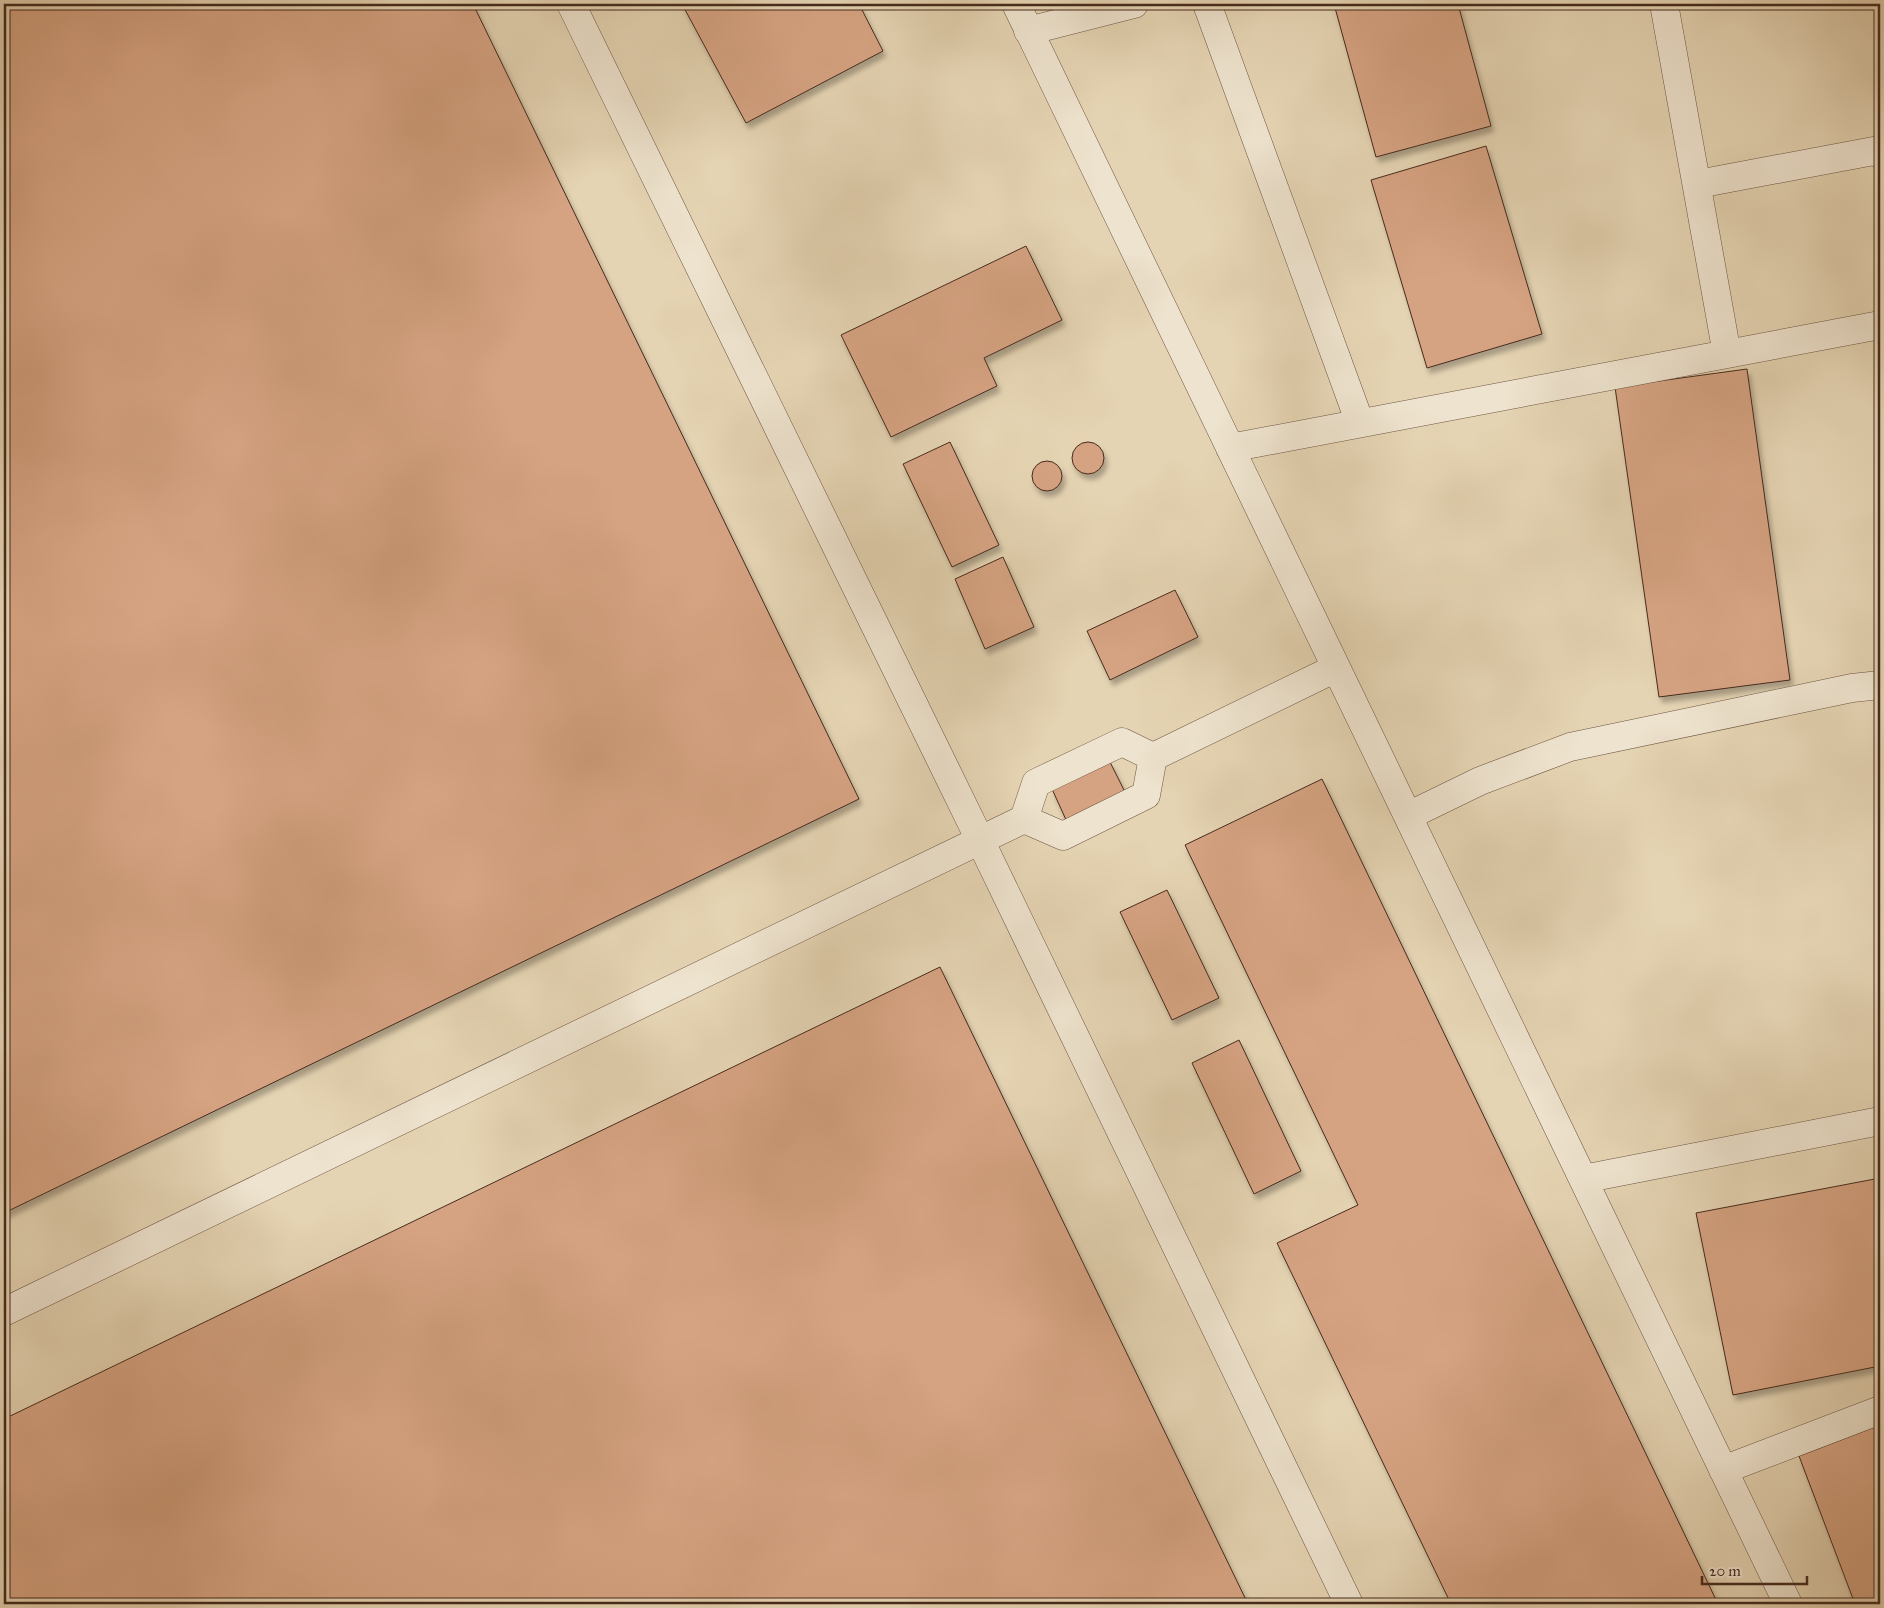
<svg xmlns="http://www.w3.org/2000/svg" width="1884" height="1608" font-family="'IM FELL Great Primer',serif">
  <style>
    .building { fill: #d6a382; stroke: #462b1e; filter: url(#shadow) }
    .lines { fill: none; stroke-linecap: round; stroke-linejoin: round }
    .minor-casing { stroke: #6e5543; stroke-width: 29 }
    .minor { stroke: #eee3ce; stroke-width: 28 }
  </style>
  <defs>
    <filter id="shadow"><feDropShadow dx="3" dy="5.5" stdDeviation="2.5" flood-color="#0004"/></filter>
  </defs>
  <rect width="100%" height="100%" fill="#e5d4b3"/>
  <filter id="stains"><feTurbulence type="fractalNoise" baseFrequency=".004" numOctaves="4"/><feColorMatrix values="0 0 0 0 .2 0 0 0 0 .09 0 0 0 0 .02 0 0 0 .5 -.17"/></filter>
  <radialGradient id="worn" r=".72"><stop offset=".6" stop-color="#630" stop-opacity="0"/><stop offset="1" stop-color="#630" stop-opacity=".3"/></radialGradient>
  <path class="building" d="M4,4H473L859,799L4,1213Z
    M682,4H859L883,51L746,123Z
    M1334,4H1458L1491,126L1376,157Z
    M1486,146L1542,334L1427,368L1371,180Z
    M1026,246L1062,320L984,358L997,386L891,437L841,335Z
    M1747,369L1790,680L1659,697L1615,387Z
    M1072 458a16 16 0 1 1 32 0a16 16 0 1 1-32 0Z
    M950,442L999,545L952,567L903,464Z
    M1032 476a15 15 0 1 1 30 0a15 15 0 1 1-30 0Z
    M1003,557L1034,627L985,649L955,579Z
    M1175,590L1198,637L1110,680L1087,631Z
    M1110,762L1126,794L1067,822L1052,789Z
    M1322,779L1718,1604H1451L1277,1243L1358,1205L1185,845Z
    M1167,890L1219,998L1172,1020L1120,912Z
    M940,967L1248,1604H4V1419Z
    M1239,1040L1301,1171L1254,1194L1192,1063Z
    M1880,1178V1366L1733,1395L1696,1213Z
    M1880,1425V1604H1855L1799,1456Z"/>
  <g class="lines">
    <defs>
      <path id="minor" d="M571,4L980,840L1349,1604
        M1016,4L1788,1604
        M1207,4L1360,423
        M1664,4L1727,354
        M1028,31L1134,4
        M1698,184L1879,150L1880,154
        M1230,448L1880,325
        M1153,757L1336,668
        M1408,816L1480,781L1570,747L1852,688L1880,685
        M1024,819L1063,836L1146,795L1153,757
        M1583,1179L1880,1121
        M4,1312L1024,819L1036,783L1122,742L1153,757
        M1723,1470L1880,1410"/>
    </defs>
    <use href="#minor" class="minor-casing"/>
    <use href="#minor" class="minor"/>
  </g>
  <rect width="1884" height="1608" fill="none" stroke="#e5d4b3" stroke-width="20"/>
  <rect x="5" y="5" width="1874" height="1598" fill="none" stroke="#462b1e" stroke-width="2.5"/>
  <rect x="10" y="10" width="1864" height="1588" fill="none" stroke="#462b1e"/>
  <path d="M1702 1576v8h105v-8" fill="none" stroke="#462b1e" stroke-width="2.5"/>
  <text x="1709" y="1576" font-size="15" fill="#462b1e" stroke="#eee3ce" stroke-width="4" paint-order="stroke">20 m</text>
  <rect width="100%" height="100%" filter="url(#stains)"/>
  <rect width="100%" height="100%" fill="url(#worn)"/>
</svg>
